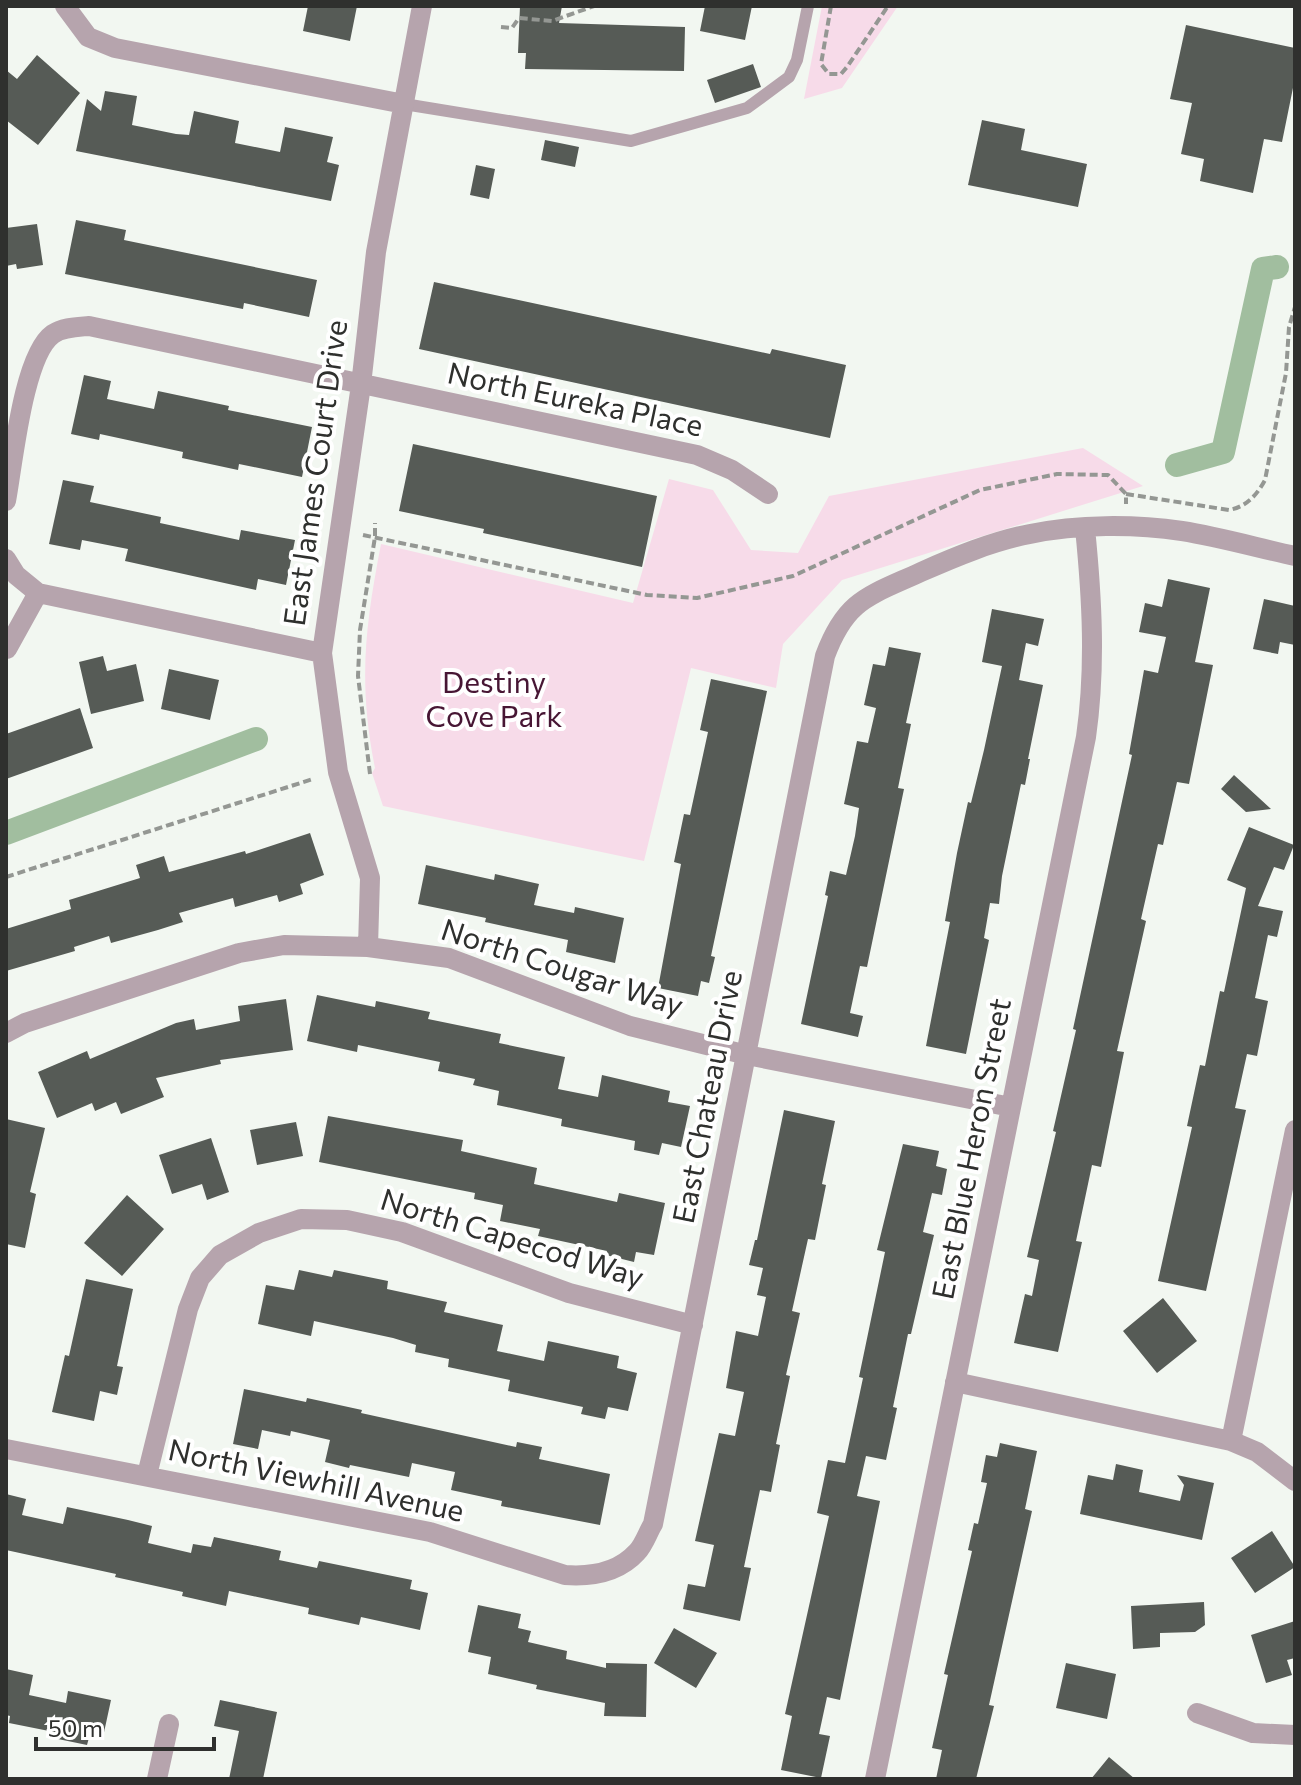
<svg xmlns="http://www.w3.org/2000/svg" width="1301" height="1785" font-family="Commissioner,sans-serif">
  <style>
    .green { fill: #f7dbe9 }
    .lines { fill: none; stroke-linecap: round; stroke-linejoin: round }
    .canal { stroke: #a1be9f; stroke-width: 24 }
    .building { fill: #565b56 }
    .path { stroke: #949793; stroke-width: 4; stroke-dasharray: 8 4; stroke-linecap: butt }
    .service { stroke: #b6a4ad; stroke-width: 12 }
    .minor { stroke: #b6a4ad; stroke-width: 20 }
    .labels { text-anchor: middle; stroke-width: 8; stroke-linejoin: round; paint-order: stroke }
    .street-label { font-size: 30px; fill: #2f302e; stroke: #fff }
    .park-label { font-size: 30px; fill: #471634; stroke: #fff }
  </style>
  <rect width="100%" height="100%" fill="#f2f7f1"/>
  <path class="green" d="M822,6H898L842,88L804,99Z
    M1083,448L1143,486L842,580L783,644L776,688L691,668L644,861L383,806L372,773L375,768C358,683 365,627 381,544L633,603L669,479L713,490L751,550L798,553L829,496Z"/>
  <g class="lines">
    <path class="canal" d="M1177,465L1223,452L1263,269L1277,267
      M6,833L256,739"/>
  </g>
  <path class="building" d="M308,6H357L350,41L303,31Z
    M520,6H562L559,23L685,27L684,71L525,69L526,53H518Z
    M705,6H752L745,40L700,31Z
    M1186,25L1295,48V78L1282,142L1264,139L1253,193L1200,181L1204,159L1181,154L1192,103L1170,99Z
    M37,55L80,93L38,145L6,120V70L17,79Z
    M753,64L761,87L715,103L707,80Z
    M105,91L137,96L132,125L176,134L189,135L194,111L239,121L235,143L280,152L285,127L333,137L327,162L339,165L331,201L76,151L87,99L101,111Z
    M982,120L1025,129L1021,150L1087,164L1078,207L968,185Z
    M545,140L579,147L575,167L541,160Z
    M476,165L495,169L489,199L470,195Z
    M76,220L126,230L124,240L317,280L309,317L244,303L243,309L65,274Z
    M37,224L43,265L17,269L16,264L6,266V228Z
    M434,282L770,354L772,349L846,365L830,438L419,349Z
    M84,375L111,381L107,399L154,409L158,391L229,406L228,410L312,427L302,477L239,464L238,470L182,458L183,452L100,434L99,440L71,434Z
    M413,444L657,496L642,567L483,533L484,529L399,511Z
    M63,480L94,486L90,502L161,517L160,523L239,540L241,530L295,540L286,585L258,579L256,590L125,561L128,549L82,540L80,550L49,544Z
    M1168,579L1210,588L1195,662L1213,665L1189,784L1177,782L1163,845L1158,844L1141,919L1146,921L1117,1051L1124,1052L1101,1167L1092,1165L1076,1241L1082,1242L1058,1352L1014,1343L1025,1294L1032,1296L1039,1260L1027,1257L1056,1132L1053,1131L1076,1030L1073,1029L1132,755L1129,754L1144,670L1158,673L1166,637L1139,632L1145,603L1162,607Z
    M1264,599L1295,606V645L1280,642L1278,654L1253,649Z
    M992,609L1044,619L1038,646L1026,643L1019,680L1043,685L1028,759H1030L1025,785L1021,784L1002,876L999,904L990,903L984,938L989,940L966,1054L926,1046L950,922L945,921L957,853L968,802L971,803L984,750L1002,666L982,662Z
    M889,647L921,653L906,723L911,724L898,788L904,789L867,967L860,966L850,1013L863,1016L858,1037L801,1024L828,896L825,895L830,871L846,875L855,836L859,808L844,804L857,741L868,743L876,708L864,705L873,664L885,666Z
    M103,656L107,671L136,664L144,701L91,714L79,662Z
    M169,669L219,680L210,720L161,709Z
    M711,679L767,691L711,956L715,957L709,983L701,981L698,996L658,988L681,864L674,862L684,814L690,815L708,732L700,730Z
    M80,708L93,748L6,779V734Z
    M1234,775L1271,809L1246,812L1221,789Z
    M1249,827L1294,845L1284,870L1274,867L1258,906L1283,911L1277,937L1268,935L1255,998L1268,1001L1257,1056L1247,1054L1235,1108L1246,1110L1206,1291L1158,1281L1192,1127L1187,1126L1200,1065L1205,1066L1220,991L1224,992L1246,888L1227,880Z
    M310,833L324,875L300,884L303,894L279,902L277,895L235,907L233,898L179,913L183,922L158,930L111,943L109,936L74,947L75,951L6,971V929L71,909L69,900L140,878L136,865L164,856L169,872L245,851L246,854Z
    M426,865L494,880L495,874L539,884L534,905L574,913L575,907L624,918L615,963L566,952L568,940L485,922L486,918L418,904Z
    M317,995L375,1007L376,1001L430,1012L428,1019L501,1034L499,1043L565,1057L558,1089L598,1097L602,1075L670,1091L668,1102L690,1106L681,1147L662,1143L659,1155L634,1150L635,1141L561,1126L562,1119L497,1105L499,1091L473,1085L475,1079L438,1071L440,1062L358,1045L357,1052L307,1041Z
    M286,999L293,1050L220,1060L221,1064L156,1078L164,1097L121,1114L116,1102L95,1111L92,1103L57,1118L38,1072L87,1051L90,1059L176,1023L194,1019L196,1030L240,1021L238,1006Z
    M784,1110L835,1121L822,1184L826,1185L815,1240L808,1239L792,1311L800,1313L786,1375L790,1376L776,1444L780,1445L771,1492L760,1490L744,1567L751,1568L740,1621L683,1609L688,1584L705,1587L714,1545L695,1541L719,1433L735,1436L744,1392L726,1388L736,1331L758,1336L766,1297L757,1295L763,1268L749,1265L755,1240H757Z
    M328,1116L463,1140L461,1151L537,1168L534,1184L617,1202L619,1193L665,1203L654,1255L636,1252L634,1262L606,1255L607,1251L538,1236L540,1229L500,1221L503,1205L474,1199L475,1193L319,1162Z
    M6,1119L45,1128L30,1192L36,1194L25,1248L6,1244Z
    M296,1122L303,1156L257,1165L250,1130Z
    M211,1138L229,1192L207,1200L202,1184L172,1194L159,1155Z
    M903,1144L939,1151L936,1166L947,1169L942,1195L932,1193L923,1232L934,1235L911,1334H908L893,1407L897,1408L886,1460L866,1456L857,1496L880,1501L840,1700L827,1697L819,1734L830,1736L821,1778L781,1770L792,1716L785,1714L829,1516L817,1513L828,1460L845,1463L863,1378L859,1377L885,1252L877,1250Z
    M127,1195L164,1229L122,1276L84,1243Z
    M299,1270L332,1277L334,1270L388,1281L387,1289L447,1302L444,1312L503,1325L497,1351L544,1361L548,1341L619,1356L617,1368L637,1373L628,1411L608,1407L605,1419L581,1414L583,1407L508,1391L510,1380L448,1367L449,1359L415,1352L416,1345L393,1338L314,1321L311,1336L258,1324L266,1285L294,1290Z
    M86,1279L133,1289L117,1366L123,1367L117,1395L100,1391L94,1421L52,1412L65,1355L69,1356Z
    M1163,1298L1197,1341L1157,1373L1123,1331Z
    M244,1389L306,1402L307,1398L362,1410L361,1413L516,1447L517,1442L542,1447L539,1459L610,1474L600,1525L501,1506L502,1501L451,1490L455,1472L412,1463L409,1477L350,1465L349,1468L325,1462L330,1440L291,1431L290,1436L262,1430L258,1449L233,1444Z
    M1000,1443L1037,1451L1025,1509L1032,1511L989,1705L994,1706L976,1779H936L942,1750L932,1748L948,1675L944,1674L972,1551L968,1550L974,1523L978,1524L987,1483L981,1482L986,1455L997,1457Z
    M1116,1464L1143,1470L1139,1492L1180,1501L1184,1485L1177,1475L1214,1483L1202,1540L1080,1514L1088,1475L1113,1480Z
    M6,1494L26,1499L22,1515L63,1524L67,1507L128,1520L152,1526L148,1543L191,1553L193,1544L211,1547L214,1537L281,1551L279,1560L317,1568L319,1561L412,1580L410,1589L428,1593L420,1630L361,1617L359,1625L308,1614L309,1608L229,1591L226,1606L182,1596L183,1592L115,1577L116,1574L6,1550Z
    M1272,1531L1295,1567L1255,1593L1231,1558Z
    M1204,1602L1205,1625L1195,1632L1160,1633V1647L1133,1649L1131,1606Z
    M478,1605L521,1614L518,1628L531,1631L528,1642L567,1651L566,1659L606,1668V1663L647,1664L646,1717L604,1716L605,1703L536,1689L537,1685L488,1674L491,1657L468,1652Z
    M1295,1621V1658L1287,1660L1292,1675L1266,1683L1251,1635Z
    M674,1628L717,1653L696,1688L654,1663Z
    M1066,1663L1116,1674L1107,1719L1056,1708Z
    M6,1669L33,1675L29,1695L66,1703L68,1691L111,1700L103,1737L90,1734L87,1745L58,1739L59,1733L9,1723L10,1716L6,1715Z
    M220,1700L277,1712L263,1779H229L239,1731L214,1726Z
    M1109,1757L1135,1779H1091Z"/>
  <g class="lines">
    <path class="path" d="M831,6L821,64L829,74H841L847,67L888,6
      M501,27L512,28L519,18L552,21L594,6
      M1126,494L1229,510C1246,507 1257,495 1265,480L1286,373L1289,327L1295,307
      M363,535L647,595L697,598L793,576L980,490L1057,474L1108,475L1126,494V504
      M370,774L358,676L360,630L375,537V523
      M6,877L313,779"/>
    <path class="service" d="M404,104L631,141L747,108L789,77L797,60L808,6"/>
    <path class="minor" d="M65,6L88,37L115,48L404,104
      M6,501C13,464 23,355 53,334C63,327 77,327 89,326L697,455L732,470L768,494
      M6,559L16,575L38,593L322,653
      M7,649L38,593
      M368,947L370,878L338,772L322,653L361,385L376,252L422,6
      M6,1033L25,1023L239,953L284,945L368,947L449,958L630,1026L747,1055L1011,1107
      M955,1382L1231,1441L1257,1452L1295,1481
      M1231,1441L1295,1130
      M6,1449L430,1532L565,1575C592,1577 618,1573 637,1552C644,1545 648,1532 653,1524L825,656C846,599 869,596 921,572C955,557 993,541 1030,534C1078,524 1134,524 1182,531C1220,537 1258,548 1295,556
      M147,1475L188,1309L200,1278L220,1255L259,1233L301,1219L347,1220L402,1232L569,1293L693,1325
      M1197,1713L1253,1733L1295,1735
      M157,1779L169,1724
      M875,1779L1086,737C1096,667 1092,598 1085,528"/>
  </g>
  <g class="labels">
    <g class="street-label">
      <text transform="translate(575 400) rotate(12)" y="10">North Eureka Place</text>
      <text transform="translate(316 473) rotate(-82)" y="10">East James Court Drive</text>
      <text transform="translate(562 968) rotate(18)" y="10">North Cougar Way</text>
      <text transform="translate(708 1097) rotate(-79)" y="10">East Chateau Drive</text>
      <text transform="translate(972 1149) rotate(-79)" y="10">East Blue Heron Street</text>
      <text transform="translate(512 1239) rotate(17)" y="10">North Capecod Way</text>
      <text transform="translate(316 1481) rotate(12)" y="10">North Viewhill Avenue</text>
    </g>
    <g class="park-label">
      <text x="494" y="693">Destiny<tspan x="494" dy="34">Cove Park</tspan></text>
    </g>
  </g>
  <rect width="1301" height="1785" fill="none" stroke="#2f302e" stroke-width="16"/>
  <path d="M36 1737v12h178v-12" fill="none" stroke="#2f302e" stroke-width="4"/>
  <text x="48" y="1737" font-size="24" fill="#2f302e" stroke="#ffffff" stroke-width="6" paint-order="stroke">50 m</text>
</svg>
